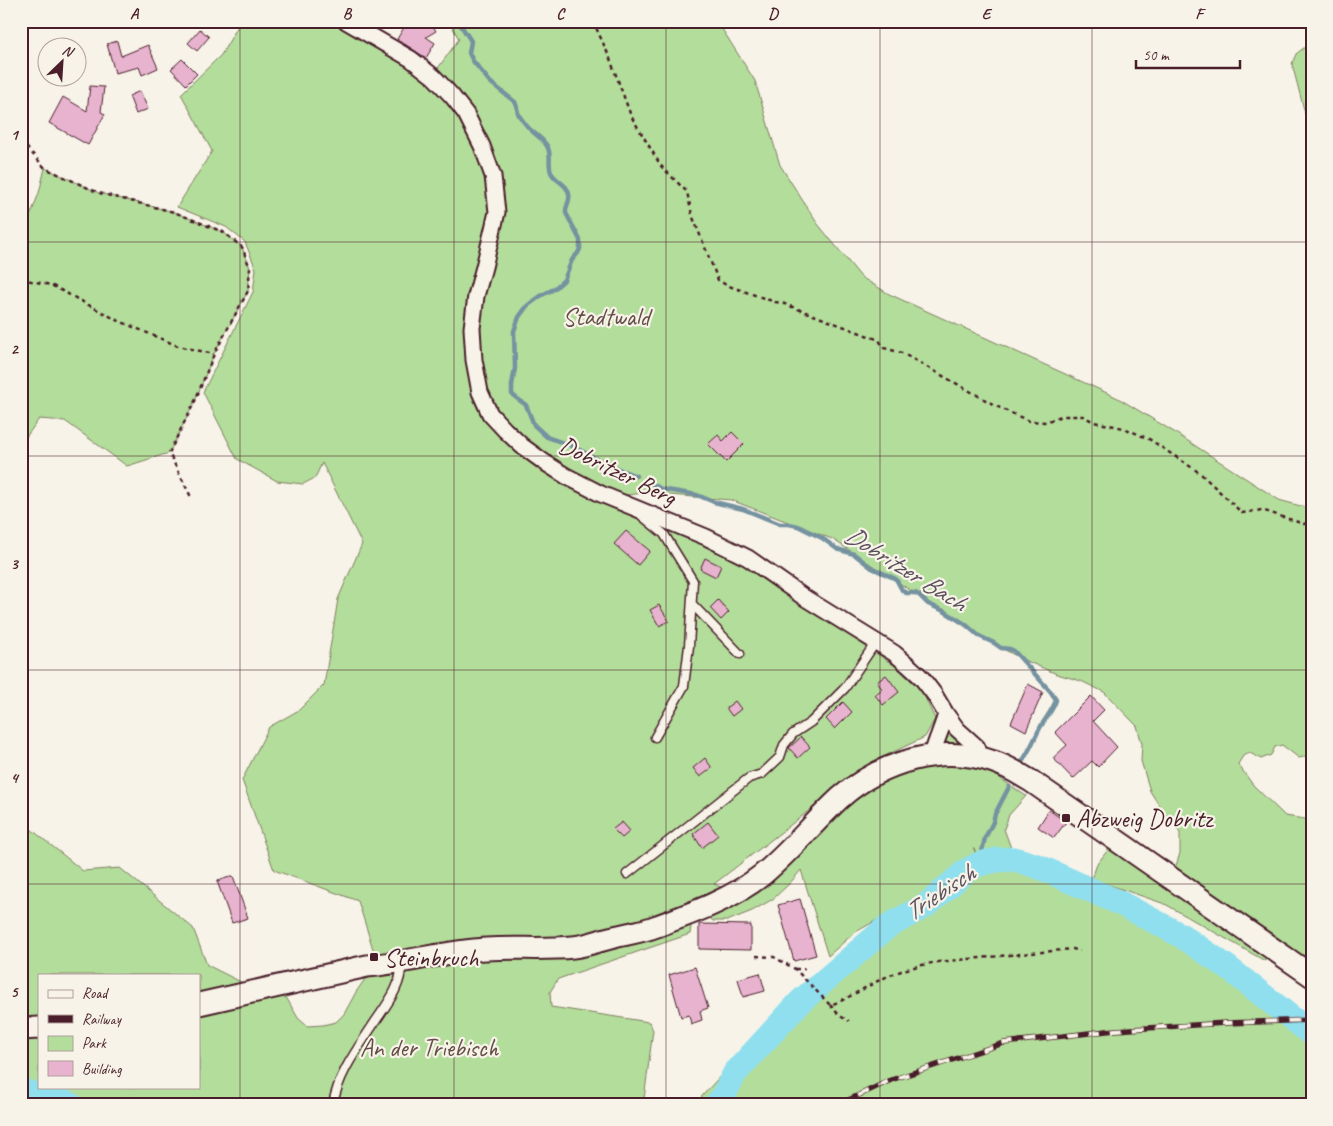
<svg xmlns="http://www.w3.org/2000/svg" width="1333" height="1126" font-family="Caveat,sans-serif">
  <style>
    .green { fill: #b3dd9a; stroke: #7e7e62; fill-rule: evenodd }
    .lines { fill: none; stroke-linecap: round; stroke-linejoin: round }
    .stream { stroke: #7492a0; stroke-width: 4.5 }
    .river { stroke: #90dfee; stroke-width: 25 }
    .building { fill: #e7b3cf; stroke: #4a1f2b }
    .service-casing { stroke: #4a1f2b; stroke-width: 11 }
    .minor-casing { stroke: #4a1f2b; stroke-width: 19 }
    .secondary-casing { stroke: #4a1f2b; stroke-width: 25 }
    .path { stroke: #4a1f2b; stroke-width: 2.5; stroke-dasharray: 4 4; stroke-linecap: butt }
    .service { stroke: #f7f3e8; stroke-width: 8 }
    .minor { stroke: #f7f3e8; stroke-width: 15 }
    .secondary { stroke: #f7f3e8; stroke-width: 21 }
    .rail-casing { stroke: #4a1f2b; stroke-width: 5.5 }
    .rail { stroke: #f7f3e8; stroke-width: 4; stroke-dasharray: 11; stroke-linecap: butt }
    .grid { fill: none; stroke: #4a1f2b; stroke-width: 1; stroke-opacity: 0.55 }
    .poi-dot { fill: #4a1f2b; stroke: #f7f3e8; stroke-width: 2 }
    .labels { text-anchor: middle; stroke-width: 4.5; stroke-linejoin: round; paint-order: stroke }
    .park-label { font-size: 25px; fill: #644e47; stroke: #f7f3e8 }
    .street-label { font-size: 25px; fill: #4a1f2b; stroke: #f7f3e8 }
    .poi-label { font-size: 25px; fill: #4a1f2b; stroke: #f7f3e8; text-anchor: start }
    .water-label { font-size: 26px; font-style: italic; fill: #5c4f5c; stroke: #f7f3e8 }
    .neatline { fill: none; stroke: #4a1f2b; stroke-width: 2 }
    .grid-label { font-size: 16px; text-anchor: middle; font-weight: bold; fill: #4a1f2b }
  </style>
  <rect width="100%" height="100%" fill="#f7f3e8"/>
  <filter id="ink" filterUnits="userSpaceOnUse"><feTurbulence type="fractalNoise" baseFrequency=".02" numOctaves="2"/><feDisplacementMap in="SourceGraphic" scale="10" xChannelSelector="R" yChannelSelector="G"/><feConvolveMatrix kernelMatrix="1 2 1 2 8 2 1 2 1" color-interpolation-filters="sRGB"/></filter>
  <g filter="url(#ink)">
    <path class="green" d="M241,21H332L409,64L433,75L459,39L449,21H717L755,81L780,165L817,223L861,277L889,294L1118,398L1174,432L1279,500L1304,507L1312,503V751L1308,756L1299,758L1282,745L1275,747L1271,755L1261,759L1250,753L1243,756L1238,764L1253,785L1285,816L1305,819L1312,818V964L1175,869L1180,853V833L1162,810L1150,791L1141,761L1142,744L1137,726L1104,692L1081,681L1057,674L1024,660L986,640L832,539L731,500L644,493L602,498L703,542L741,562L801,604L894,665L922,691L935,719L925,737L872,762L714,884L735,893L693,912L690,934L558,979L550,992L551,1007L649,1022L653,1030L644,1099L655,1105H21V821L83,871L120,868L193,928L207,965L257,990L286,997L298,1018L307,1026L323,1025L336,1022L344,1014L356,992L365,979L367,966L378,965L358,901L274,870L242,780L269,727L299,710L324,685L338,599L362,544L322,463L315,478L303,484L277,481L237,459L203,392L253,292L256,269L245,242L226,227L177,207L212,151L181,94L221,55ZM39,975H199V1087H39Z
      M1305,47L1312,49V140L1292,64L1296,54Z
      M45,168L99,193L174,212L223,232L242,247L250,268L248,291L214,354L195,401L169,453L127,466L65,421L39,419L21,444V240L39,193Z
      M950,732L959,739L960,744L947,745L945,737Z
      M939,762L982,766L1026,796L1009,815L1004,829L1015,859L1037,866L1122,904L1182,936L1227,967L1312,1034V1105H694L723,1073H735L801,1001L887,927L928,904L955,880L979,863L974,848L975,853L962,861L953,872L924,893L854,933L828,956L801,870L790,883L773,899L752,911L727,921H713L703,912L849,799L890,774Z
      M1111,846L1268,951L1265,961L1165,904L1092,879L1097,864Z"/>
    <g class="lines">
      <path class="stream" d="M458,21L471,41L469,53L473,61L490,82L515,102C517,106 517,109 518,113C520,118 524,122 527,126C533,134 544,138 548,148C552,157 547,166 552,174C557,182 568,185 569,194C571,201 565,206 566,213L580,240V249L578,253L572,260L564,280L554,289L542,295L527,306L519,317L514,331L515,368L512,385V394L515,397L526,405L534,425L547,437L572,446L604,463L636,476
        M647,481L661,489L697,495L714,502L743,509L780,524H789L798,526L822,538L837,549L854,554L872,568L896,579L902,590L906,593H915L919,595L928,604L944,611L965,624L979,636L994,643L1001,648L1010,649L1014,651L1051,692L1056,700C1053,710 1045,719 1040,728C1033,741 1030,751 1021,763
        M979,864L985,838L993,822L995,814L1009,787"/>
      <path class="river" d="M21,1091L62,1101L71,1105
        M715,1105L721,1100L735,1073L801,1001L887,927L928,904L966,871L979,864L997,860L1014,859L1037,866L1122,904L1182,936L1227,967L1312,1034"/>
    </g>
    <path class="building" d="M408,21H430L436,31L426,37L435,43L426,58L397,39Z
      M200,29L209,37L197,51L188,43Z
      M117,41L121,56L148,45L158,68L142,75L139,67L115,73L107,44Z
      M182,59L197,74L186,85L171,69Z
      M90,86L104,87L101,112L105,114L88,145L49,123L63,97L87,111Z
      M140,91L148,109L136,114L129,96Z
      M732,432L744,444L726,462L708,444L718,435L723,441Z
      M626,531L650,551L638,565L614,544Z
      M705,558L721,566L716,577L700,569Z
      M718,600L729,612L721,620L710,608Z
      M659,605L669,621L659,626L650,610Z
      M886,675L899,692L883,705L875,695L882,689L877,682Z
      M1028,684L1043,692L1026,731L1011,723Z
      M1091,696L1104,710L1093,721L1117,747L1098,767L1092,761L1073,779L1053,758L1067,745L1055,732Z
      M735,701L741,709L732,716L726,708Z
      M843,702L852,712L835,729L826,719Z
      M801,737L810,747L798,758L789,748Z
      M705,758L712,768L700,777L693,768Z
      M1049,810L1066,822L1054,838L1038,827Z
      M622,822L630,831L622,838L613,829Z
      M708,822L718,835L702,848L693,834Z
      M233,876L248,918L232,923L217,881Z
      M800,899L816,955L794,961L778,905Z
      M699,924L751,925V950L699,949Z
      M695,967L708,1008L700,1011L702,1020L691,1024L689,1015L681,1017L669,975Z
      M760,973L765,991L743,997L738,979Z"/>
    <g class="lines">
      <defs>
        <path id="service" d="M642,516L664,534L693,581L689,646L684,686L655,737
          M692,604L740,654
          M627,874L749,778L762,774L780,757L784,745L793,734L811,722L845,688L876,642
          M333,1105C338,1074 358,1048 375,1022C387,1004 403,985 401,962"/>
        <path id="minor" d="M346,21L411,59L434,77L452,96L466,114L482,146L493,176L497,212L484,267L476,296L472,328L474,360L480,392L490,414L505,430L522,446L544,462L566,476L601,494L706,537L748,558L805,598L894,653L908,665L921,677L934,694L946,714L957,729L977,747L981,758
          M932,756C935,742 942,729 946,714"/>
        <path id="secondary" d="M199,1004L367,966C407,963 446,951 486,949C515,947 544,950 573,947C585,946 598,941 610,938C625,934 642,932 657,926C693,913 732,899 762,875C790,852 813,823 840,798C881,762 942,743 994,762C1007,766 1019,774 1031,781L1312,976
          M21,1029L39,1028"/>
      </defs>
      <use href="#service" class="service-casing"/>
      <use href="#minor" class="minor-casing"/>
      <use href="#secondary" class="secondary-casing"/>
      <path class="path" d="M593,21L609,56L631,116L661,166L687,192L692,215L718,280L726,285L775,302L782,303L879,340L884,348L902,353L1000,408L1029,421L1046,422L1061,416H1083L1094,422L1124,428L1149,439L1200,473L1242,513L1262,510L1304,524L1312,521
        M21,141L45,168L99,193L174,212L223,232L242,247L250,268L248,291L214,354L195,401L169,453L192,499
        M21,279L51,285L117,320L178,346L214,354
        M756,956L774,957L795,969L830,1005C848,999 865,987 882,979C900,970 919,965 938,962L1073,949L1080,951
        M795,969H805
        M830,1005L840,1016L849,1021"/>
      <use href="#service" class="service"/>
      <use href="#minor" class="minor"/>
      <use href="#secondary" class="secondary"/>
      <defs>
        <path id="rail" d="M838,1105L891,1080L1004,1043L1115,1030L1226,1023L1312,1020"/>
      </defs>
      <use href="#rail" class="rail-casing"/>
      <use href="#rail" class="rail"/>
    </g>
  </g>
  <path class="grid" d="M240,21V1105M454,21V1105M666,21V1105M880,21V1105M1092,21V1105M21,242H1312M21,456H1312M21,670H1312M21,884H1312"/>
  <g class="poi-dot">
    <rect x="1061" y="813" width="10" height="10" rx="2.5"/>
    <rect x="369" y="952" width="10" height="10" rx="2.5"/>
  </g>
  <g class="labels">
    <g class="park-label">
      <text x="606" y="325">Stadtwald</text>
      <text x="429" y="1056">An der Triebisch</text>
    </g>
    <g class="street-label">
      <text transform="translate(618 470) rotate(26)" y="9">Dobritzer Berg</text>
    </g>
    <g class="poi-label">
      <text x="1076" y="827">Abzweig Dobritz</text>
      <text x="384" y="966">Steinbruch</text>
    </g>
    <g class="water-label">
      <text transform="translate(906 568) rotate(32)" y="9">Dobritzer Bach</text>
      <text transform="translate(939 892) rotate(-34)" y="9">Triebisch</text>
    </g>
  </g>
  <rect width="1333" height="1126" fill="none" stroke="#f7f3e8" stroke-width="55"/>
  <rect x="38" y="974" width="162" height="115" fill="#f7f3e8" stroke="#b29e9c"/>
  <rect x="48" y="990" width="25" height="8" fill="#f7f3e8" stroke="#b29e9c"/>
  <text x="82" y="998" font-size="15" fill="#4a1f2b">Road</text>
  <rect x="48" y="1015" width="25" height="8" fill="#4a1f2b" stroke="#b29e9c"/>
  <text x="82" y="1024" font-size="15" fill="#4a1f2b">Railway</text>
  <rect x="48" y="1036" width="25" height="15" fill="#b3dd9a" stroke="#b29e9c"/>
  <text x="82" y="1048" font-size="15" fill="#4a1f2b">Park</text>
  <rect x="48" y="1061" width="25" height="15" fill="#e7b3cf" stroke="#b29e9c"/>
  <text x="82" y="1074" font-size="15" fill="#4a1f2b">Building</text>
  <g transform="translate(62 62) rotate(25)"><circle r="24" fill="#f7f3e8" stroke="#b29e9c"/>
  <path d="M0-4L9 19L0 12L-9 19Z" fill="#4a1f2b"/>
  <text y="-8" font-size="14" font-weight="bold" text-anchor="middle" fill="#4a1f2b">N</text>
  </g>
  <path d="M1136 60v8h104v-8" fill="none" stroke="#4a1f2b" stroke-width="2.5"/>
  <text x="1143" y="60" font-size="15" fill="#4a1f2b" stroke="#f7f3e8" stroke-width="4" paint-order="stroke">50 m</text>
  <rect x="28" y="28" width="1278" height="1070" class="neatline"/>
  <g class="grid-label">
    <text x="134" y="19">A</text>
    <text x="347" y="19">B</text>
    <text x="560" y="19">C</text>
    <text x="773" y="19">D</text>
    <text x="986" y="19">E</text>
    <text x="1199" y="19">F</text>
    <text x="14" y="140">1</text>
    <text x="14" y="354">2</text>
    <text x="14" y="569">3</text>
    <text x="14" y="783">4</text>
    <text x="14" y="997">5</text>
  </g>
</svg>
